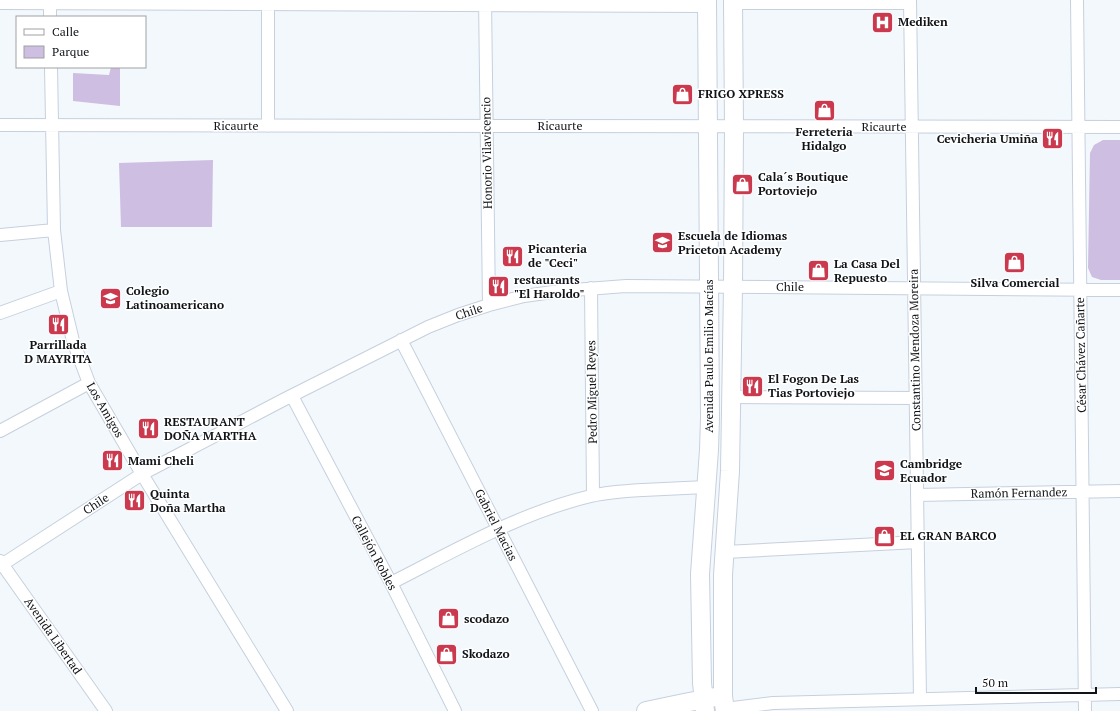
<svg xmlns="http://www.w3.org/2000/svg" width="1120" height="711" font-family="'PT Serif',serif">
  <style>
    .green { fill: #cebee1 }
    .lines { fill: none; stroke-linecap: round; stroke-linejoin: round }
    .street-casing { stroke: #c6d0de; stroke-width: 14 }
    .secondary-casing { stroke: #c6d0de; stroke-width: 20 }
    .street { stroke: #fff; stroke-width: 12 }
    .secondary { stroke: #fff; stroke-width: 18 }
    .labels { text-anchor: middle; stroke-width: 3; stroke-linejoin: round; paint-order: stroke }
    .poi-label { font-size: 12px; font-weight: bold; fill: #101418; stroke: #fff; text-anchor: start }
    .street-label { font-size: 12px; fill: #101418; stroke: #fff }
  </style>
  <rect width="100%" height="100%" fill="#f3f8fd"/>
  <path class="green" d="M111,67L120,68V106L73,101V73L109,75Z
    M1103,140H1120V280H1101L1092,277L1088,268L1090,153L1094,145Z
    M213,160L212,227H121L119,163Z"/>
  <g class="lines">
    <defs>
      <path id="street" d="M50,0V17
        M268,0V126
        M485,0L489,305
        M910,0L920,699
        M1077,0L1085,711
        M0,3L707,6
        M733,3H910
        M51,67L54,230L61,291L73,341L89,383L142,474L287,711
        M0,125L1120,127
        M0,235L54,230
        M591,288L593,495
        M0,313L61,291
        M401,340L592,711
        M292,396L391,583L455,711
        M731,397L916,398
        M0,431L89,383
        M917,495L1120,491
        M725,552L918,542
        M0,561L106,711
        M0,566L142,474L285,399L428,327L458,315L489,305L524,296L560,291L626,286L1120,290
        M391,583C454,551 522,512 591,496C608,492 626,491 643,490C664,489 685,488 706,487
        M725,709L773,703L1120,694"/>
      <path id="secondary" d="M646,711L684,703L715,697
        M705,711L702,683L700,574L709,450L710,418L707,0
        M725,711L723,696V575L730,471L733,287L734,127L733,0"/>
    </defs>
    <use href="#street" class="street-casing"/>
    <use href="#secondary" class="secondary-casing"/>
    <use href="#street" class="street"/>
    <use href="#secondary" class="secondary"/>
  </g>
  <defs>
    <symbol id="hospital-square" viewBox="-11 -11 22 22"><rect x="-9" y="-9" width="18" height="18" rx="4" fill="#ca394d" stroke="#fff"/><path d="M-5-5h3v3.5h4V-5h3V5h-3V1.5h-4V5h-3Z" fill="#fff"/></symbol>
    <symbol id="shop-square" viewBox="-11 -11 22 22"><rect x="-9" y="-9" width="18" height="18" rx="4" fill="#ca394d" stroke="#fff"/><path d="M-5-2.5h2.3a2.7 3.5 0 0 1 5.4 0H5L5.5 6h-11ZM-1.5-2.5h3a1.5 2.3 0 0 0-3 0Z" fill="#fff"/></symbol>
    <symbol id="restaurant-square" viewBox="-11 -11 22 22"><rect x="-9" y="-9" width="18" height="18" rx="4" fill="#ca394d" stroke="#fff"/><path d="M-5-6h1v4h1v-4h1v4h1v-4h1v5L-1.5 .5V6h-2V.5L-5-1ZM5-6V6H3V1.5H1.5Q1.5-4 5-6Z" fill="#fff"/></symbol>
    <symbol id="university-square" viewBox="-11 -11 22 22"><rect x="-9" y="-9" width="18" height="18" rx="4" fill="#ca394d" stroke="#fff"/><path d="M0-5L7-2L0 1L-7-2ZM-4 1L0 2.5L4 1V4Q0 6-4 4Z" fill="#fff"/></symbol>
  </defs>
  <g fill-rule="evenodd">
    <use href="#hospital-square" x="870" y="10" width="25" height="25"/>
    <use href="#shop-square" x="670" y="82" width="25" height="25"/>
    <use href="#shop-square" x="812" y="98" width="25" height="25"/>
    <use href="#restaurant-square" x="1040" y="126" width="25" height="25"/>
    <use href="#shop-square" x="730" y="172" width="25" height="25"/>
    <use href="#university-square" x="650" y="230" width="25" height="25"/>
    <use href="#restaurant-square" x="500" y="244" width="25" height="25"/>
    <use href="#shop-square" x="1002" y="250" width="25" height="25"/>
    <use href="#shop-square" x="806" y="258" width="25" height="25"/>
    <use href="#restaurant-square" x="486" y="274" width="25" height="25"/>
    <use href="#university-square" x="98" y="286" width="25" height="25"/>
    <use href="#restaurant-square" x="46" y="312" width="25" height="25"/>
    <use href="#restaurant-square" x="740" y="374" width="25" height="25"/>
    <use href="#restaurant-square" x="136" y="416" width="25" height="25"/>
    <use href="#restaurant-square" x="100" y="448" width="25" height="25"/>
    <use href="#university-square" x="872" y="458" width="25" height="25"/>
    <use href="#restaurant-square" x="122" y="488" width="25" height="25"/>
    <use href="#shop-square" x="872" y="524" width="25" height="25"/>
    <use href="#shop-square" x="436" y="606" width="25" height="25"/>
    <use href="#shop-square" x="434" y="642" width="25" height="25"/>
  </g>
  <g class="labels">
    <g class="poi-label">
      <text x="898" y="26">Mediken</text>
      <text x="698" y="98">FRIGO XPRESS</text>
      <text x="824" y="136" text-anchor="middle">Ferreteria<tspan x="824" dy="14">Hidalgo</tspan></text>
      <text x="1038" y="143" text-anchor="end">Cevicheria Umiña</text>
      <text x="758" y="181">Cala´s Boutique<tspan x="758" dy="14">Portoviejo</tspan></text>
      <text x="678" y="240">Escuela de Idiomas<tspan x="678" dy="14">Priceton Academy</tspan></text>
      <text x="528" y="253">Picanteria<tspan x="528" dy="14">de "Ceci"</tspan></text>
      <text x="834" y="268">La Casa Del<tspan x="834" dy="14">Repuesto</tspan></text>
      <text x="514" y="284">restaurants<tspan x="514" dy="14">"El Haroldo"</tspan></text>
      <text x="1015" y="287" text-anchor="middle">Silva Comercial</text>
      <text x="126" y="295">Colegio<tspan x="126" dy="14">Latinoamericano</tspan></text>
      <text x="58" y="349" text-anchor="middle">Parrillada<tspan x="58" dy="14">D MAYRITA</tspan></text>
      <text x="768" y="383">El Fogon De Las<tspan x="768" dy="14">Tias Portoviejo</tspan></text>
      <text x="164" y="426">RESTAURANT<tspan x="164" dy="14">DOÑA MARTHA</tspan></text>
      <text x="128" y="465">Mami Cheli</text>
      <text x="900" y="468">Cambridge<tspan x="900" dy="14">Ecuador</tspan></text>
      <text x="150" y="498">Quinta<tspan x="150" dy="14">Doña Martha</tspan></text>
      <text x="900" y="540">EL GRAN BARCO</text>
      <text x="464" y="623">scodazo</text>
      <text x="462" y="658">Skodazo</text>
    </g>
    <g class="street-label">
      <text x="236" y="130">Ricaurte</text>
      <text x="560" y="130">Ricaurte</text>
      <text x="884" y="131">Ricaurte</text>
      <text transform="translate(487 153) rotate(-91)" y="4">Honorio Vilavicencio</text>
      <text x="790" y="291">Chile</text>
      <text transform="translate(469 312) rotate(-18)" y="4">Chile</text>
      <text transform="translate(915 350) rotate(-91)" y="4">Constantino Mendoza Moreira</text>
      <text transform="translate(1081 355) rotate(-91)" y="4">César Chávez Cañarte</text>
      <text transform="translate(709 356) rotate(-90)" y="4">Avenida Paulo Emilio Macías</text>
      <text transform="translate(592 392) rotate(-91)" y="4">Pedro Miguel Reyes</text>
      <text transform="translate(105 410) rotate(60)" y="4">Los Amigos</text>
      <text transform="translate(1019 493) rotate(-1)" y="4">Ramón Fernandez</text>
      <text transform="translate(96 504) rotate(-33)" y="4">Chile</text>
      <text transform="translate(496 525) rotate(63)" y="4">Gabriel Macias</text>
      <text transform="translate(374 553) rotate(62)" y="4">Callejón Robles</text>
      <text transform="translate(53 636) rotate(55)" y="4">Avenida Libertad</text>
    </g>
  </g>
  <rect x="16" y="16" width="130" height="52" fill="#ffffff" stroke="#9fa1a3"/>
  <rect x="24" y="29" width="20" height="6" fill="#ffffff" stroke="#9fa1a3"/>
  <text x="52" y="36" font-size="12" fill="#101418">Calle</text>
  <rect x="24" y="46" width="20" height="12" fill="#cebee1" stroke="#9fa1a3"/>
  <text x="52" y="56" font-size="12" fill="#101418">Parque</text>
  <path d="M976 687v6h120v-6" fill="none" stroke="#101418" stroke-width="2"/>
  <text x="982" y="687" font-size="12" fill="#101418" stroke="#ffffff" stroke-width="3" paint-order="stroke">50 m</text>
</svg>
